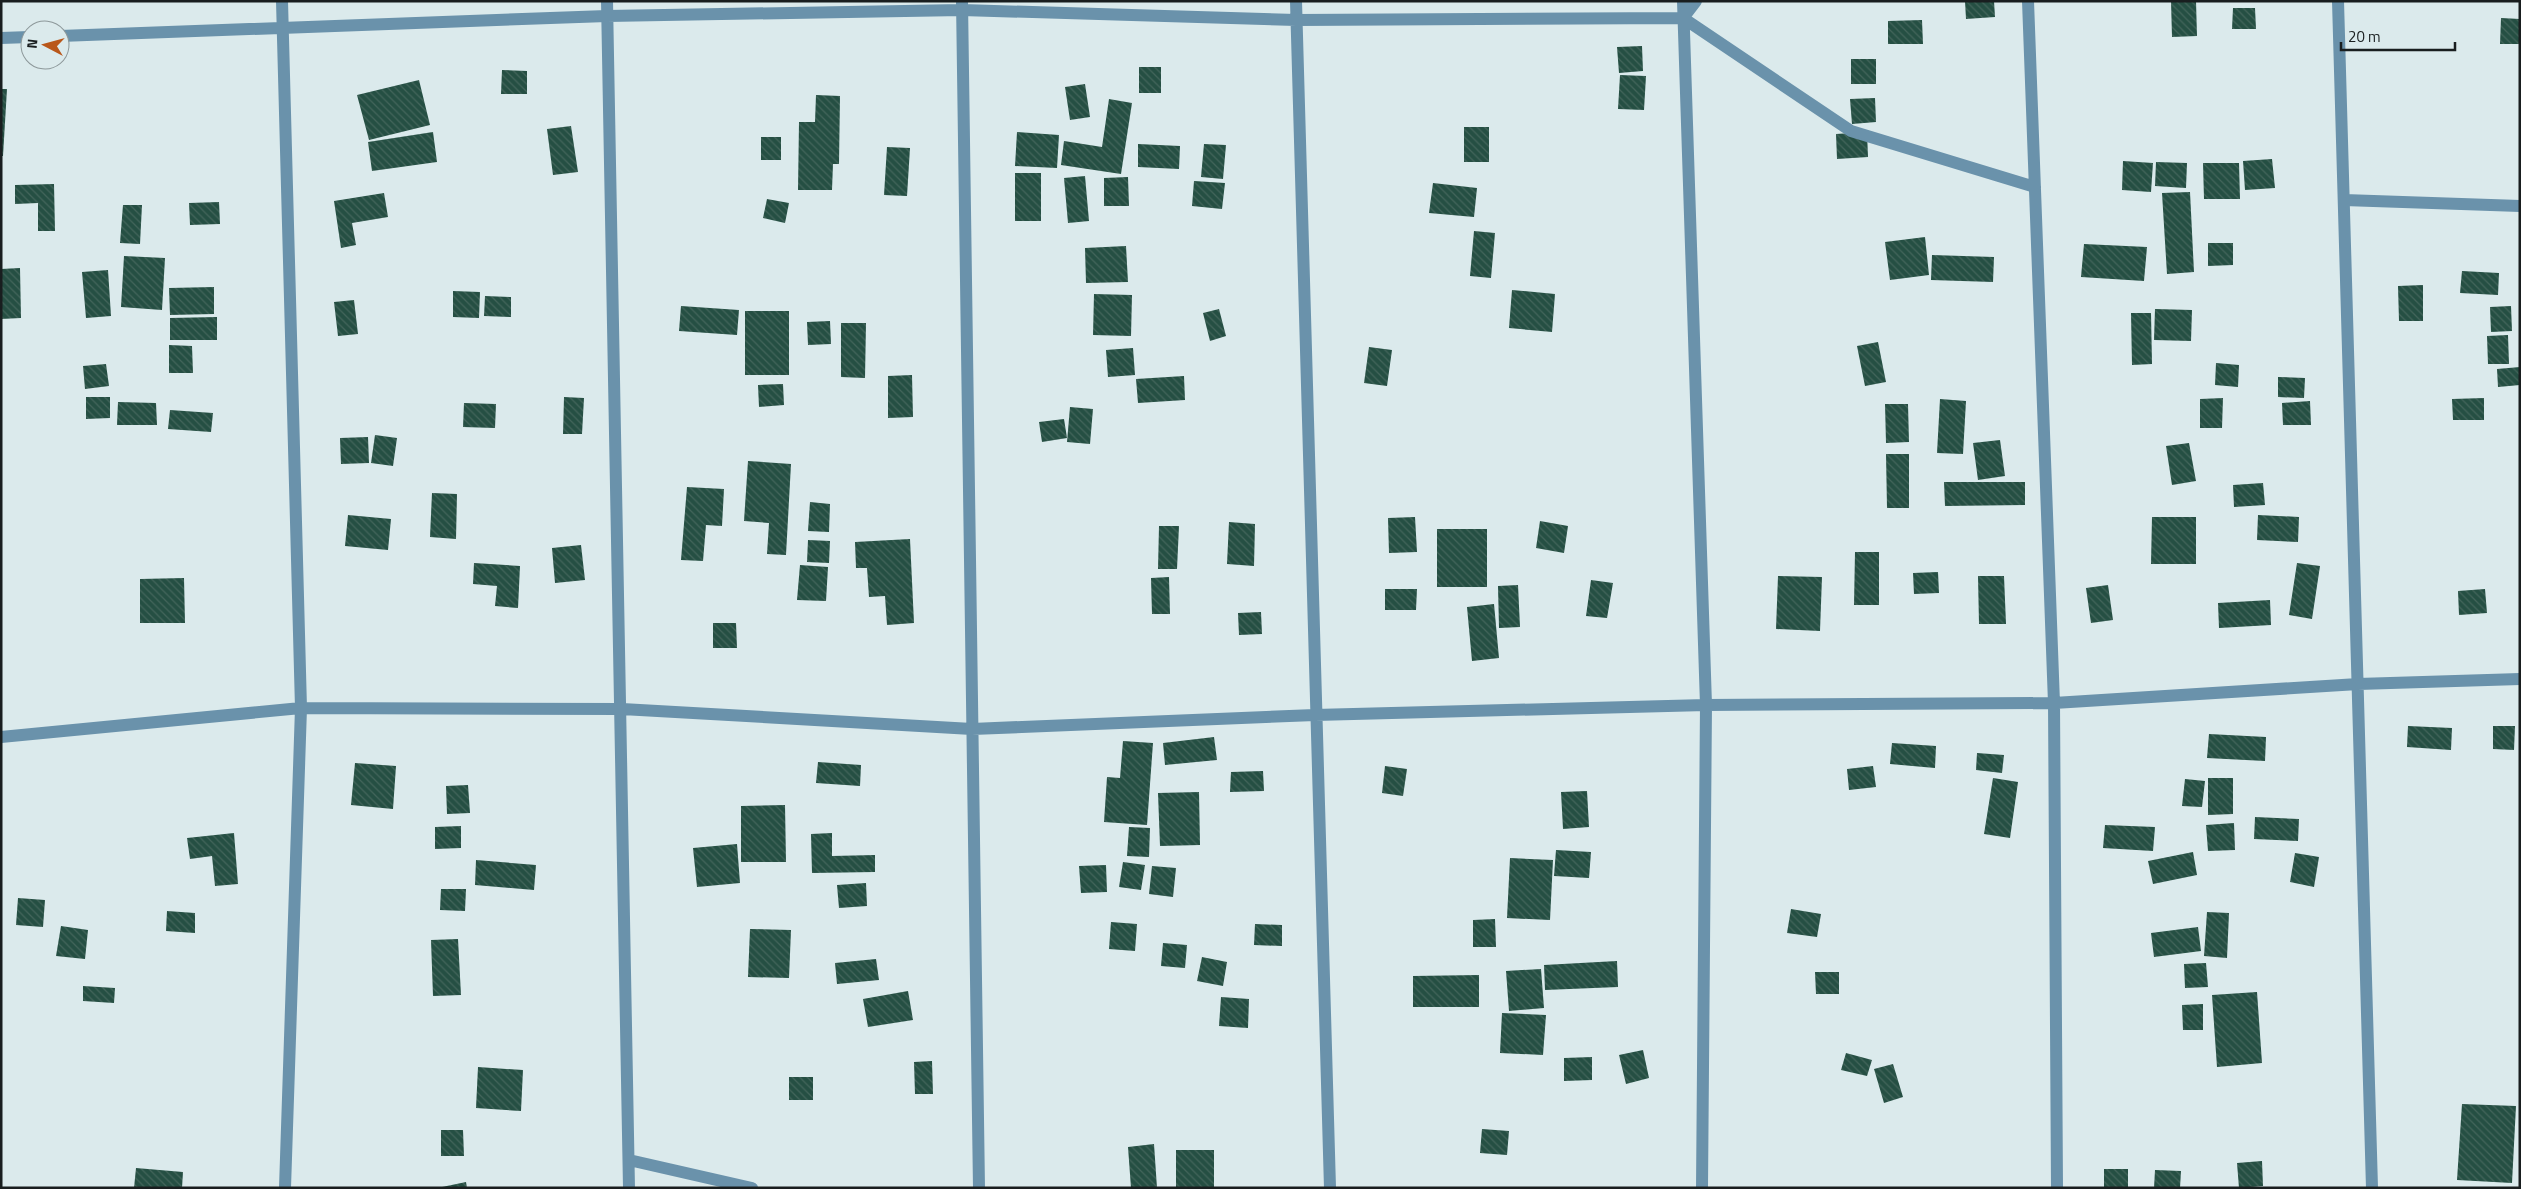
<svg xmlns="http://www.w3.org/2000/svg" width="2521" height="1189" font-family="'Titillium Web',sans-serif">
  <style>
    .building { fill: url(#building-back-hatch) }
    .lines { fill: none; stroke-linecap: round; stroke-linejoin: round }
    .minor { stroke: #6a92ab; stroke-width: 12 }
  </style>
  <defs>
    <pattern id="building-back-hatch" width="6" height="6" patternUnits="userSpaceOnUse" patternTransform="scale(1.25)"><rect width="6" height="6" fill="#254f43"/><path d="M-1 5l2 2M0 0l6 6M5-1l2 2" fill="none" stroke="#43655b"/></pattern>
  </defs>
  <rect width="100%" height="100%" fill="#dbeaec"/>
  <path class="building" d="M1965,1H1994L1995,17L1966,19Z
    M2171,1H2196L2197,36L2172,37Z
    M2233,8H2255L2256,29H2232Z
    M2501,18L2520,19V44H2500Z
    M1922,20L1923,44H1888V21Z
    M1642,46L1643,71L1619,73L1617,47Z
    M1851,59H1876V84H1851Z
    M1139,67H1161V93H1139Z
    M502,70L527,71V94H501Z
    M1620,75L1646,76L1644,110L1618,109Z
    M419,80L430,125L369,140L357,95Z
    M1085,84L1090,117L1070,120L1065,87Z
    M1,89H7L3,156H1Z
    M816,95L840,96L839,164H833L832,190H798L799,122H815Z
    M1875,98L1876,122L1852,124L1850,99Z
    M1109,99L1132,103L1121,174L1061,165L1064,141L1102,147Z
    M571,126L578,172L553,175L547,129Z
    M1464,127H1489V162H1464Z
    M433,132L437,162L372,171L368,142Z
    M1017,132L1059,135L1057,168L1015,166Z
    M1867,132L1868,157L1837,159L1836,134Z
    M761,137H781V160H761Z
    M1138,144L1180,146L1179,169L1138,167Z
    M1204,144L1226,145L1223,179L1201,177Z
    M887,147L910,148L907,196L884,195Z
    M2272,159L2275,188L2245,190L2243,161Z
    M2123,161L2153,163L2151,192L2122,190Z
    M2156,162L2187,163L2186,188L2155,186Z
    M2203,163H2239L2240,199H2204Z
    M1015,173H1041V221H1015Z
    M1085,176L1089,221L1068,223L1064,178Z
    M1128,177L1129,206H1104V178Z
    M1194,181L1225,183L1222,209L1192,206Z
    M1433,183L1477,188L1474,217L1429,213Z
    M54,184L55,231H38V203L15,204V185Z
    M2190,192L2194,272L2167,274L2162,193Z
    M384,193L388,217L352,223L356,245L341,248L334,201Z
    M767,199L789,203L785,223L763,218Z
    M219,202L220,224L190,225L189,203Z
    M123,205H142L140,244L120,243Z
    M1474,231L1495,233L1491,278L1470,276Z
    M1925,237L1929,275L1890,280L1885,242Z
    M2208,243H2233V265L2208,266Z
    M2084,244L2147,247L2144,281L2081,277Z
    M1126,246L1128,282L1086,283L1085,248Z
    M1932,255L1994,257L1993,282L1931,280Z
    M124,256L165,258L162,310L121,307Z
    M20,268L21,318L1,319V269Z
    M108,270L111,316L86,318L82,272Z
    M2462,271L2499,273L2498,295L2460,293Z
    M2423,285V321H2399L2398,286Z
    M214,287V314L170,315L169,288Z
    M1512,290L1555,294L1552,332L1509,328Z
    M453,291L480,292L479,318L453,317Z
    M1094,294L1132,295L1131,336L1093,335Z
    M485,296L511,297V317L484,316Z
    M354,300L358,334L338,336L334,302Z
    M681,306L739,310L737,335L679,331Z
    M2511,306L2512,331L2491,332L2490,307Z
    M1219,309L1226,336L1210,341L1203,313Z
    M2155,309L2192,310L2191,341L2154,340Z
    M745,311H789V375H745Z
    M2131,313H2151L2152,364L2132,365Z
    M217,317V340H170V318Z
    M830,321L831,344L808,345L807,322Z
    M841,323H866L865,378L841,377Z
    M2508,335L2509,364H2488L2487,336Z
    M1878,342L1886,382L1865,386L1857,346Z
    M169,345L192,346L193,373H169Z
    M1369,347L1392,350L1387,386L1364,383Z
    M1133,348L1135,375L1108,377L1106,350Z
    M2216,363L2239,365L2238,387L2215,385Z
    M106,364L109,386L85,389L83,366Z
    M2520,367V385L2498,387L2497,369Z
    M912,375L913,417L888,418V376Z
    M1184,376L1185,400L1138,403L1136,379Z
    M2278,377L2305,378L2304,398L2278,397Z
    M783,384L784,405L759,407L758,385Z
    M86,397H110V418L86,419Z
    M564,397L584,398L582,434H563Z
    M2223,398L2222,428H2200V399Z
    M2484,398V420H2453L2452,399Z
    M1940,399L1966,401L1963,454L1937,453Z
    M2310,401L2311,425H2283L2282,403Z
    M118,402L156,403L157,425H117Z
    M464,403L496,404L495,428L463,427Z
    M1885,404H1908L1909,442L1886,443Z
    M1070,407L1093,409L1090,444L1067,442Z
    M170,410L213,413L211,432L168,429Z
    M1064,419L1067,438L1042,442L1039,422Z
    M375,435L397,438L393,466L371,463Z
    M368,437L369,463L341,464L340,438Z
    M2000,440L2005,476L1978,480L1973,443Z
    M2189,443L2196,481L2172,485L2166,446Z
    M1886,454H1909V508H1887Z
    M748,461L791,464L786,555L767,554L769,523L744,521Z
    M1944,482H2025V505L1945,506Z
    M2263,483L2265,505L2234,507L2233,485Z
    M687,487L724,489L722,526L706,525L703,561L681,560Z
    M432,493L457,494L456,539L430,537Z
    M810,502L830,504L829,532L808,531Z
    M348,515L391,519L388,550L345,546Z
    M2258,515L2299,517L2298,542L2257,540Z
    M1415,517L1417,552L1389,553L1388,518Z
    M2152,517H2196V564H2151Z
    M1540,521L1568,526L1564,553L1536,548Z
    M1229,522L1255,524L1254,566L1227,564Z
    M1159,526H1179L1177,569H1158Z
    M1437,529H1487V587H1437Z
    M910,539L914,623L887,625L885,596L869,597L867,568H856L855,542Z
    M808,540L830,541L829,563L807,562Z
    M581,545L585,580L555,583L552,548Z
    M1855,552H1879V605H1854Z
    M474,563L520,566L518,608L495,606L497,586L473,584Z
    M2297,563L2320,566L2312,619L2289,615Z
    M800,565L828,567L826,601L797,600Z
    M1938,572L1939,593L1914,594L1913,573Z
    M1778,576L1822,577L1820,631L1776,629Z
    M1978,576H2004L2006,624H1979Z
    M1169,577L1170,614H1152L1151,578Z
    M184,578L185,623H140V579Z
    M1591,580L1613,583L1607,618L1586,616Z
    M1518,585L1520,627L1499,628L1498,586Z
    M2108,585L2113,620L2091,623L2086,588Z
    M1385,589H1417L1416,610H1385Z
    M2485,589L2487,613L2459,615L2458,591Z
    M2270,600L2271,625L2219,628L2218,603Z
    M1494,604L1499,658L1472,661L1467,607Z
    M1261,612L1262,634L1239,635L1238,613Z
    M713,623H736L737,648H713Z
    M2408,726L2452,728L2451,750L2407,747Z
    M2493,726H2515L2514,750L2493,749Z
    M2209,734L2266,737L2265,761L2207,758Z
    M1214,737L1217,760L1165,765L1163,743Z
    M1123,741L1153,743L1147,825L1104,822L1107,777L1120,778Z
    M1892,743L1936,746L1935,768L1890,764Z
    M1977,753L2004,755L2002,773L1976,770Z
    M818,762L861,765L860,786L816,783Z
    M355,763L396,766L393,809L351,805Z
    M1385,766L1407,769L1403,796L1382,793Z
    M1873,766L1876,787L1849,790L1847,769Z
    M1263,771L1264,791L1230,792L1231,772Z
    M1993,778L2018,782L2010,838L1984,834Z
    M2208,778H2233V814L2208,815Z
    M2185,779L2205,781L2202,807L2182,806Z
    M468,785L470,813L447,814L446,786Z
    M1587,791L1589,827L1563,829L1561,792Z
    M1199,792L1200,845L1160,846L1158,793Z
    M785,805L786,862H741V806Z
    M2255,817L2299,819L2298,841L2254,839Z
    M2234,823L2235,850L2208,851L2206,825Z
    M2105,825L2155,827L2153,851L2103,848Z
    M461,826V848L435,849V827Z
    M1129,827L1150,828L1149,857L1127,856Z
    M234,833L238,884L215,886L212,856L190,859L187,838Z
    M832,833V856L875,855V872L812,873L811,834Z
    M737,844L740,883L697,887L693,848Z
    M1556,850L1591,852L1589,878L1554,876Z
    M2193,852L2197,875L2153,884L2148,861Z
    M2295,853L2319,857L2314,887L2290,882Z
    M1510,858L1553,860L1550,920L1507,918Z
    M476,860L536,865L534,890L475,885Z
    M1123,862L1145,865L1141,890L1119,887Z
    M1106,865L1107,892L1081,893L1079,866Z
    M1152,866L1176,868L1173,897L1149,894Z
    M866,883L867,906L839,908L837,885Z
    M441,889H466L465,911L440,910Z
    M18,898L45,900L43,927L16,925Z
    M1791,909L1821,914L1817,937L1787,933Z
    M167,911L195,913V933L166,931Z
    M2207,912L2229,913L2227,958L2204,956Z
    M1495,919L1496,947H1473V920Z
    M1111,922L1137,924L1135,951L1109,949Z
    M1255,924L1282,925V946L1254,945Z
    M61,926L88,930L85,959L56,956Z
    M2198,927L2201,951L2154,957L2151,933Z
    M750,929L791,930L789,978L748,977Z
    M458,939L461,995L433,996L431,940Z
    M1163,943L1187,945L1185,968L1161,966Z
    M1202,957L1227,962L1223,986L1197,981Z
    M876,959L879,980L837,984L835,963Z
    M1617,961L1618,987L1545,990L1544,965Z
    M2206,963L2208,987L2185,988L2184,964Z
    M1541,969L1544,1008L1509,1011L1506,971Z
    M1815,972H1839V994H1816Z
    M1479,975V1007H1413V976Z
    M83,986L115,988L114,1003L83,1001Z
    M908,991L913,1020L868,1027L863,999Z
    M2257,992L2262,1063L2217,1067L2212,995Z
    M1221,997L1249,999L1248,1028L1219,1026Z
    M2203,1004V1030H2183L2182,1005Z
    M1502,1013L1546,1015L1543,1055L1500,1053Z
    M1643,1050L1649,1078L1626,1084L1619,1055Z
    M1846,1053L1872,1060L1867,1076L1841,1070Z
    M1592,1057V1080L1564,1081V1058Z
    M932,1061L933,1094H915L914,1062Z
    M1893,1064L1903,1097L1884,1103L1874,1069Z
    M478,1067L523,1070L521,1111L476,1108Z
    M789,1077H813V1100H789Z
    M2462,1104L2516,1106L2512,1183L2457,1180Z
    M1482,1129L1509,1131L1507,1155L1480,1153Z
    M441,1130H463L464,1156H441Z
    M1154,1144L1157,1188H1131L1128,1147Z
    M1176,1150H1214V1188H1176Z
    M2262,1161L2263,1186L2239,1188L2237,1163Z
    M136,1168L183,1172L182,1188H134Z
    M2104,1169H2128V1188H2104Z
    M2155,1170L2181,1171L2180,1188H2154Z
    M466,1182L467,1188H442V1187Z"/>
  <g class="lines">
    <path class="minor" d="M282,1L301,708L285,1188
      M607,1L629,1188
      M962,1L979,1188
      M1296,1L1330,1188
      M1683,1L1706,705L1702,1188
      M2028,1L2054,703L2057,1188
      M2338,1L2372,1188
      M1683,18L1851,131L2035,187
      M60,36L607,16L962,10L1296,20L1683,18L1696,1
      M1,38L30,37
      M2344,200L2520,206
      M1,737L301,708L622,709L972,729L1315,715L1706,705L2054,703L2358,684L2520,679
      M629,1160L752,1188"/>
  </g>
  <rect width="2521" height="1189" fill="none" stroke="#191e1f" stroke-width="5"/>
  <g transform="translate(45 45) rotate(276)"><circle r="24" fill="#dbeaec" stroke="#8d989a"/>
  <path d="M0-4L9 19L0 12L-9 19Z" fill="#b9571a"/>
  <text y="-8" font-size="14" font-weight="bold" text-anchor="middle" fill="#191e1f">N</text>
  </g>
  <path d="M2341 42v8h114v-8" fill="none" stroke="#191e1f" stroke-width="2.5"/>
  <text x="2348" y="42" font-size="15" fill="#191e1f" stroke="#dbeaec" stroke-width="4" paint-order="stroke">20 m</text>
</svg>
